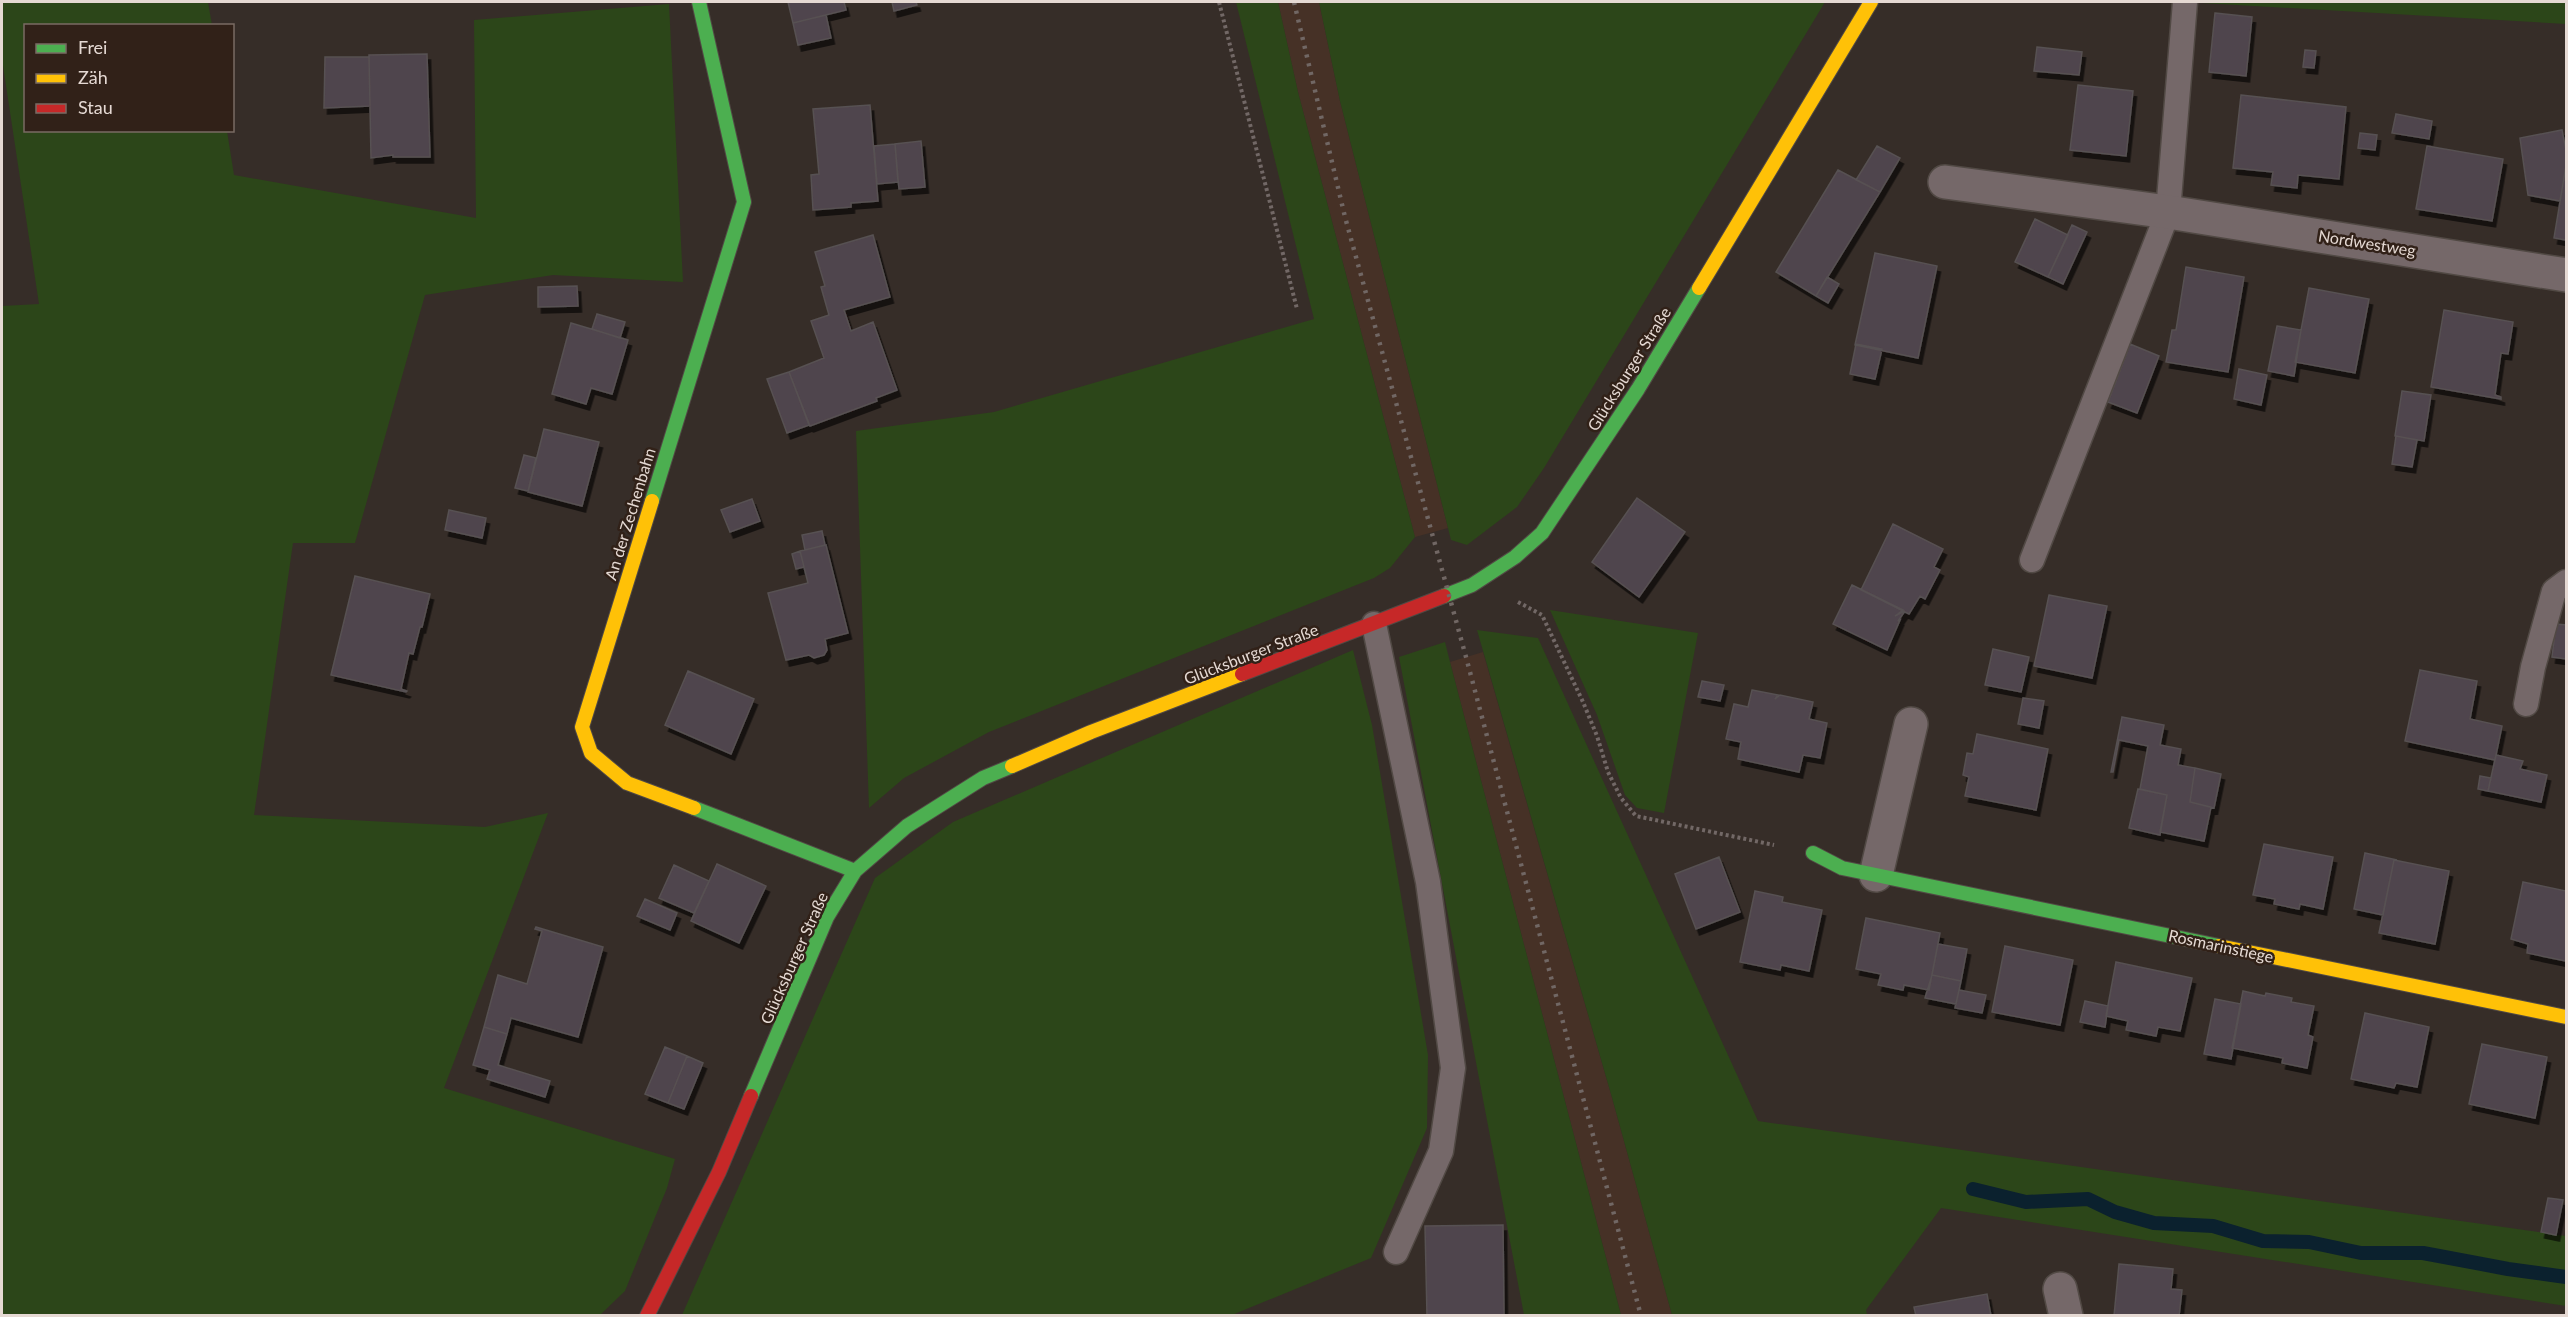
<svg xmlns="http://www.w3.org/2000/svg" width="2568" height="1317" font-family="Lato,sans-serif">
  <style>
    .built { fill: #463126 }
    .green { fill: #2c4619 }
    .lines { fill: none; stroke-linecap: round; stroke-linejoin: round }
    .stream { stroke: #0b212e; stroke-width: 14 }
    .building { fill: #50444d; stroke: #575152; stroke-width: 1.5; filter: url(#shadow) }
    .lane-casing { stroke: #514944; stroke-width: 27 }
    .street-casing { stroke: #514944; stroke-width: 36 }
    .fast-casing { stroke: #514944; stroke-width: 16 }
    .slow-casing { stroke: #514944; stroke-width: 16 }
    .jam-casing { stroke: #514944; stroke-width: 16 }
    .path { stroke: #726866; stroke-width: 4; stroke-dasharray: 3 3; stroke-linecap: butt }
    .lane { stroke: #756869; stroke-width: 24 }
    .street { stroke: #756869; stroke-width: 33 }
    .fast { stroke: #4caf50; stroke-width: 14 }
    .slow { stroke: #ffc107; stroke-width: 14 }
    .jam { stroke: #c62828; stroke-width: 14 }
    .rail { stroke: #716764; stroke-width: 4.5; stroke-dasharray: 3 6; stroke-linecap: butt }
    .labels { text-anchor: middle; stroke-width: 5; stroke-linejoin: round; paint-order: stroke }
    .street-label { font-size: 16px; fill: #e5d9d3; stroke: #312118 }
  </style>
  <defs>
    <filter id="shadow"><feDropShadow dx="3.5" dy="6" stdDeviation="0" flood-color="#0009"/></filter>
  </defs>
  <rect width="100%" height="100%" fill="#362d28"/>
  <path class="built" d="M1278,2H1319L1340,101L1448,528L1415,537L1298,92Z
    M1483,652L1611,1094L1672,1315H1621L1450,662Z"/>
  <path class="green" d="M2,2H208L212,25L26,26V130L227,131L234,175L476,218L474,20L669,4L683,282L553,275L425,295L355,543H293L254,815L485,827L548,813L444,1088L675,1159L667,1188L625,1291L600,1315H2V306L39,304L2,59Z
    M1236,2H1278L1298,92L1415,537L1390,568L1374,578L989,732L904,778L869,808L856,431L994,412L1314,319Z
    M1319,2H1825L1544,468L1517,507L1467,545L1451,540L1448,528L1340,101Z
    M2181,2H2566V24L2185,2Z
    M1550,610L1698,633L1664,813L1637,808L1625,795L1597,715Z
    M1477,630L1538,638L1758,1121L2566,1236V1306L1941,1208L1866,1310L1867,1315H1672L1611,1094Z
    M1445,642L1450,662L1621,1315H1524L1399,657Z
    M1353,650L1372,725L1428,1055L1427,1128L1371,1258L1232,1315H682L875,878L953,822Z"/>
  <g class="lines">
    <path class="stream" d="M1973,1189L2026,1202L2088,1199L2115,1212L2154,1223L2213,1226L2263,1241L2309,1242L2361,1253H2423L2508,1269L2566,1277"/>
  </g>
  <path class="building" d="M788,2H844L846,10L793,23Z
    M892,2H916L917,5L894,11Z
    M2215,13L2252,17L2246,76L2209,72Z
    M826,15L831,38L798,45L793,23Z
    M2037,47L2082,52L2079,75L2034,71Z
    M2305,50L2316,51L2314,68L2303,67Z
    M427,54L430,157H393V155L371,158L369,55Z
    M325,57H369L370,106L324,108Z
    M2078,85L2133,91L2126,156L2070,150Z
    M2241,95L2346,107L2339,179L2298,175L2297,188L2271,185L2273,172L2233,168Z
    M870,105L878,201L851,203V207L813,210L811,175L819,174L813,109Z
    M2396,114L2432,121L2429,139L2392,133Z
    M2562,130L2566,150V166L2560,201L2528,195L2520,138Z
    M2360,133L2377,135L2375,150L2358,148Z
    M921,141L925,187L899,189L895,144Z
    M895,144L898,182L877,184L874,146Z
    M1877,146L1900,158L1880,192L1856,180Z
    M2427,146L2503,159L2492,221L2416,209Z
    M2566,166V240L2554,238Z
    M1838,170L1880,192L1816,296L1776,272Z
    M2035,219L2068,235L2048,277L2015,262Z
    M2072,225L2087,232L2063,284L2048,277Z
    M873,235L890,297L844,310L851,331L873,322L897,390L876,398L877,401L810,426L789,372L824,358L811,321L829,315L821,287L825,286L815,252Z
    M1875,253L1937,266L1918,358L1855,345Z
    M2186,267L2244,277L2228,372L2166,362L2172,330H2176Z
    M1827,277L1839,284L1828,303L1816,296Z
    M577,286L578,306L538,307V287Z
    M2309,288L2369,299L2355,373L2295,362Z
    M2444,310L2513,322L2508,354L2501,353L2495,395L2501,397V399L2431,387Z
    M597,314L625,322L620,338L592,329Z
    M571,323L628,340L612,394L591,388L586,404L552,394Z
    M2277,326L2301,330L2294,376L2268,371Z
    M1856,344L1882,349L1875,379L1850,374Z
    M2130,344L2159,356L2137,413L2108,402Z
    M2239,369L2267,375L2261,405L2234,399Z
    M789,372L809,425L787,433L767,379Z
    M2402,391L2431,395L2424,441L2395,436Z
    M544,429L599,442L582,506L528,492Z
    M2396,436L2417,440L2412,467L2392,464Z
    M524,455L536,458L528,491L515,488Z
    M1637,498L1685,532L1639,597L1592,562Z
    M752,499L760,521L730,532L721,510Z
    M449,510L486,518L482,538L445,530Z
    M1893,524L1943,549L1934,567L1940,570L1925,599L1920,596L1909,614L1861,590Z
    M822,531L825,545L805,550L802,535Z
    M826,545L848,633L825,639L827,650L824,655L814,658L809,655L786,660L768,593L808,583L800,551Z
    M800,551L804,567L796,569L792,554Z
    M355,576L430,594L422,627H420L413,654L409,653L401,689L407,691L406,692L331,675Z
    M1852,585L1903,610L1895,616L1905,611L1898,621L1900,620L1887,650L1833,624Z
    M2049,595L2107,606L2092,678L2034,666Z
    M2556,624L2566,625V659L2552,657Z
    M1993,649L2029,657L2021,692L1985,685Z
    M2420,670L2477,681L2470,719L2502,726L2495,760L2405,741Z
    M688,671L754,699L731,754L665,725Z
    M1702,681L1724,685L1720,701L1698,697Z
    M1752,690L1778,695L1775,699L1780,695L1813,702L1809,719L1827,723L1820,758L1803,755L1799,772L1738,759L1741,742L1726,739L1734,704L1748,707Z
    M2023,698L2044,701L2039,728L2018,724Z
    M2122,717L2164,725L2160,745L2181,749L2178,765L2195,768L2190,802L2211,807L2204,841L2160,832L2167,795L2140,789L2148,746L2119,740L2113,772H2111Z
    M1977,734L2048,749L2036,810L1965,796L1969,777L1963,775L1967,753L1973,754Z
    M2496,755L2523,761L2520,769L2547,775L2541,802L2488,791Z
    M2195,768L2221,774L2214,808L2190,802Z
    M2480,776L2491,778L2488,791L2478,789Z
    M2138,789L2167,795L2160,835L2129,828Z
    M2264,844L2333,857L2323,909L2300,904L2299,909L2274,904L2275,899L2253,895Z
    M2365,853L2397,860H2394L2383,915L2354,909Z
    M1719,857L1740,912L1696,929L1675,874Z
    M2394,860L2449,871L2435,944L2379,933Z
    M717,864L766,886L739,943L691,921Z
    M674,865L709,881L694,913L659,898Z
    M2523,882L2566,891V961L2527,953L2528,944L2511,939Z
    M1755,891L1783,897L1782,902L1822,910L1809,971L1781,965L1780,970L1740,962Z
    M645,899L677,913L670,930L637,916Z
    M1866,918L1940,933L1929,990L1904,985L1903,990L1878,985L1881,974L1856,969Z
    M536,927L603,947L578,1037L511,1018L507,1034L484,1027L498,975L527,984L542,931L535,929Z
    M1938,944L1967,949L1961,981L1932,975Z
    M2005,946L2073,960L2060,1025L1992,1012Z
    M2116,962L2192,978L2180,1031L2158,1027L2156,1036L2126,1030L2128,1021L2106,1016Z
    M1932,975L1961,981L1956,1004L1925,998Z
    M1959,990L1986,995L1982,1013L1955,1008Z
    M2243,991L2265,996L2266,993L2292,998L2291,1002L2314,1006L2308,1035L2313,1037L2307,1068L2282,1063L2283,1058L2232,1048Z
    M2215,999L2241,1004L2231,1059L2204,1054Z
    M2085,1001L2108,1006L2105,1027L2080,1022Z
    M2365,1013L2429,1027L2417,1087L2396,1083L2394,1088L2351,1079Z
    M484,1027L507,1034L498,1065L550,1081L545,1097L487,1079L490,1070L473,1065Z
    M2482,1044L2547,1057L2535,1118L2469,1104Z
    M665,1047L687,1056L668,1103L645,1094Z
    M687,1056L703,1063L684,1109L668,1103Z
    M2548,1198L2563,1200L2556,1235L2541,1232Z
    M1503,1225L1504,1316H1427L1425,1226Z
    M2119,1264L2173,1269L2171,1289L2182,1290L2179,1316H2114Z
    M1987,1294L1991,1316H1916L1914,1307Z"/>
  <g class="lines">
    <defs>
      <path id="lane" d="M2032,560L2168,212L2185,2
        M1374,624L1428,882L1453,1068L1441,1151L1396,1252
        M2526,704L2533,667L2554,591L2566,582"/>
      <path id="street" d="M1945,182L2168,212L2566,275
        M1876,875L1911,724
        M2060,1289L2066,1316"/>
      <path id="fast" d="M652,501L744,202L699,2
        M1444,596L1472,585L1515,557L1542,533L1638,389L1699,288
        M694,808L855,871
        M1813,853L1842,868L2219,946
        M751,1096L827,917L855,871L907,826L983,778L1012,766"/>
      <path id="slow" d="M1699,288L1871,2
        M652,501L582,727L591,753L627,783L694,808
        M1012,766L1091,732L1242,674
        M2219,946L2566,1017"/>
      <path id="jam" d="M1242,674L1444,596
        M647,1316L719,1172L751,1096"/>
    </defs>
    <use href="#lane" class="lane-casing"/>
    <use href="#street" class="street-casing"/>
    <use href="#fast" class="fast-casing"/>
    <use href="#slow" class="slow-casing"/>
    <use href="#jam" class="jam-casing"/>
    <path class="path" d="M1219,2L1297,309
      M1518,602L1542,615L1583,702L1597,736L1608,772L1621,798L1636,816L1774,845"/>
    <use href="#lane" class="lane"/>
    <use href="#street" class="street"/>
    <use href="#fast" class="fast"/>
    <use href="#slow" class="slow"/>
    <use href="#jam" class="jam"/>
    <path class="rail" d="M1294,2L1345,217L1466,657L1641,1316"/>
  </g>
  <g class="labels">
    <g class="street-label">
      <text transform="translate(2367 243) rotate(9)" y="6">Nordwestweg</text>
      <text transform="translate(1629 369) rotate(-58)" y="6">Glücksburger Straße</text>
      <text transform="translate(630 514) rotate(-73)" y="6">An der Zechenbahn</text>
      <text transform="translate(1251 654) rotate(-21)" y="6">Glücksburger Straße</text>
      <text transform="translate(2221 946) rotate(12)" y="6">Rosmarinstiege</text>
      <text transform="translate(794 958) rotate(-66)" y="6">Glücksburger Straße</text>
    </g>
  </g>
  <rect width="2568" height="1317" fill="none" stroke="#e5d9d3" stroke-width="6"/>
  <rect x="24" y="24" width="210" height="108" fill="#312118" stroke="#796b63" stroke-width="1.5"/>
  <rect x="36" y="44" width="30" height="9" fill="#4caf50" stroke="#796b63" stroke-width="1.5"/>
  <text x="78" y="54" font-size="18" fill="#e5d9d3">Frei</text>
  <rect x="36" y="74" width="30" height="9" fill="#ffc107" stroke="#796b63" stroke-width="1.5"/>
  <text x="78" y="84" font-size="18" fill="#e5d9d3">Zäh</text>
  <rect x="36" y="104" width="30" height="9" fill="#c62828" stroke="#796b63" stroke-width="1.5"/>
  <text x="78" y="114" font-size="18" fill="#e5d9d3">Stau</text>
</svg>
